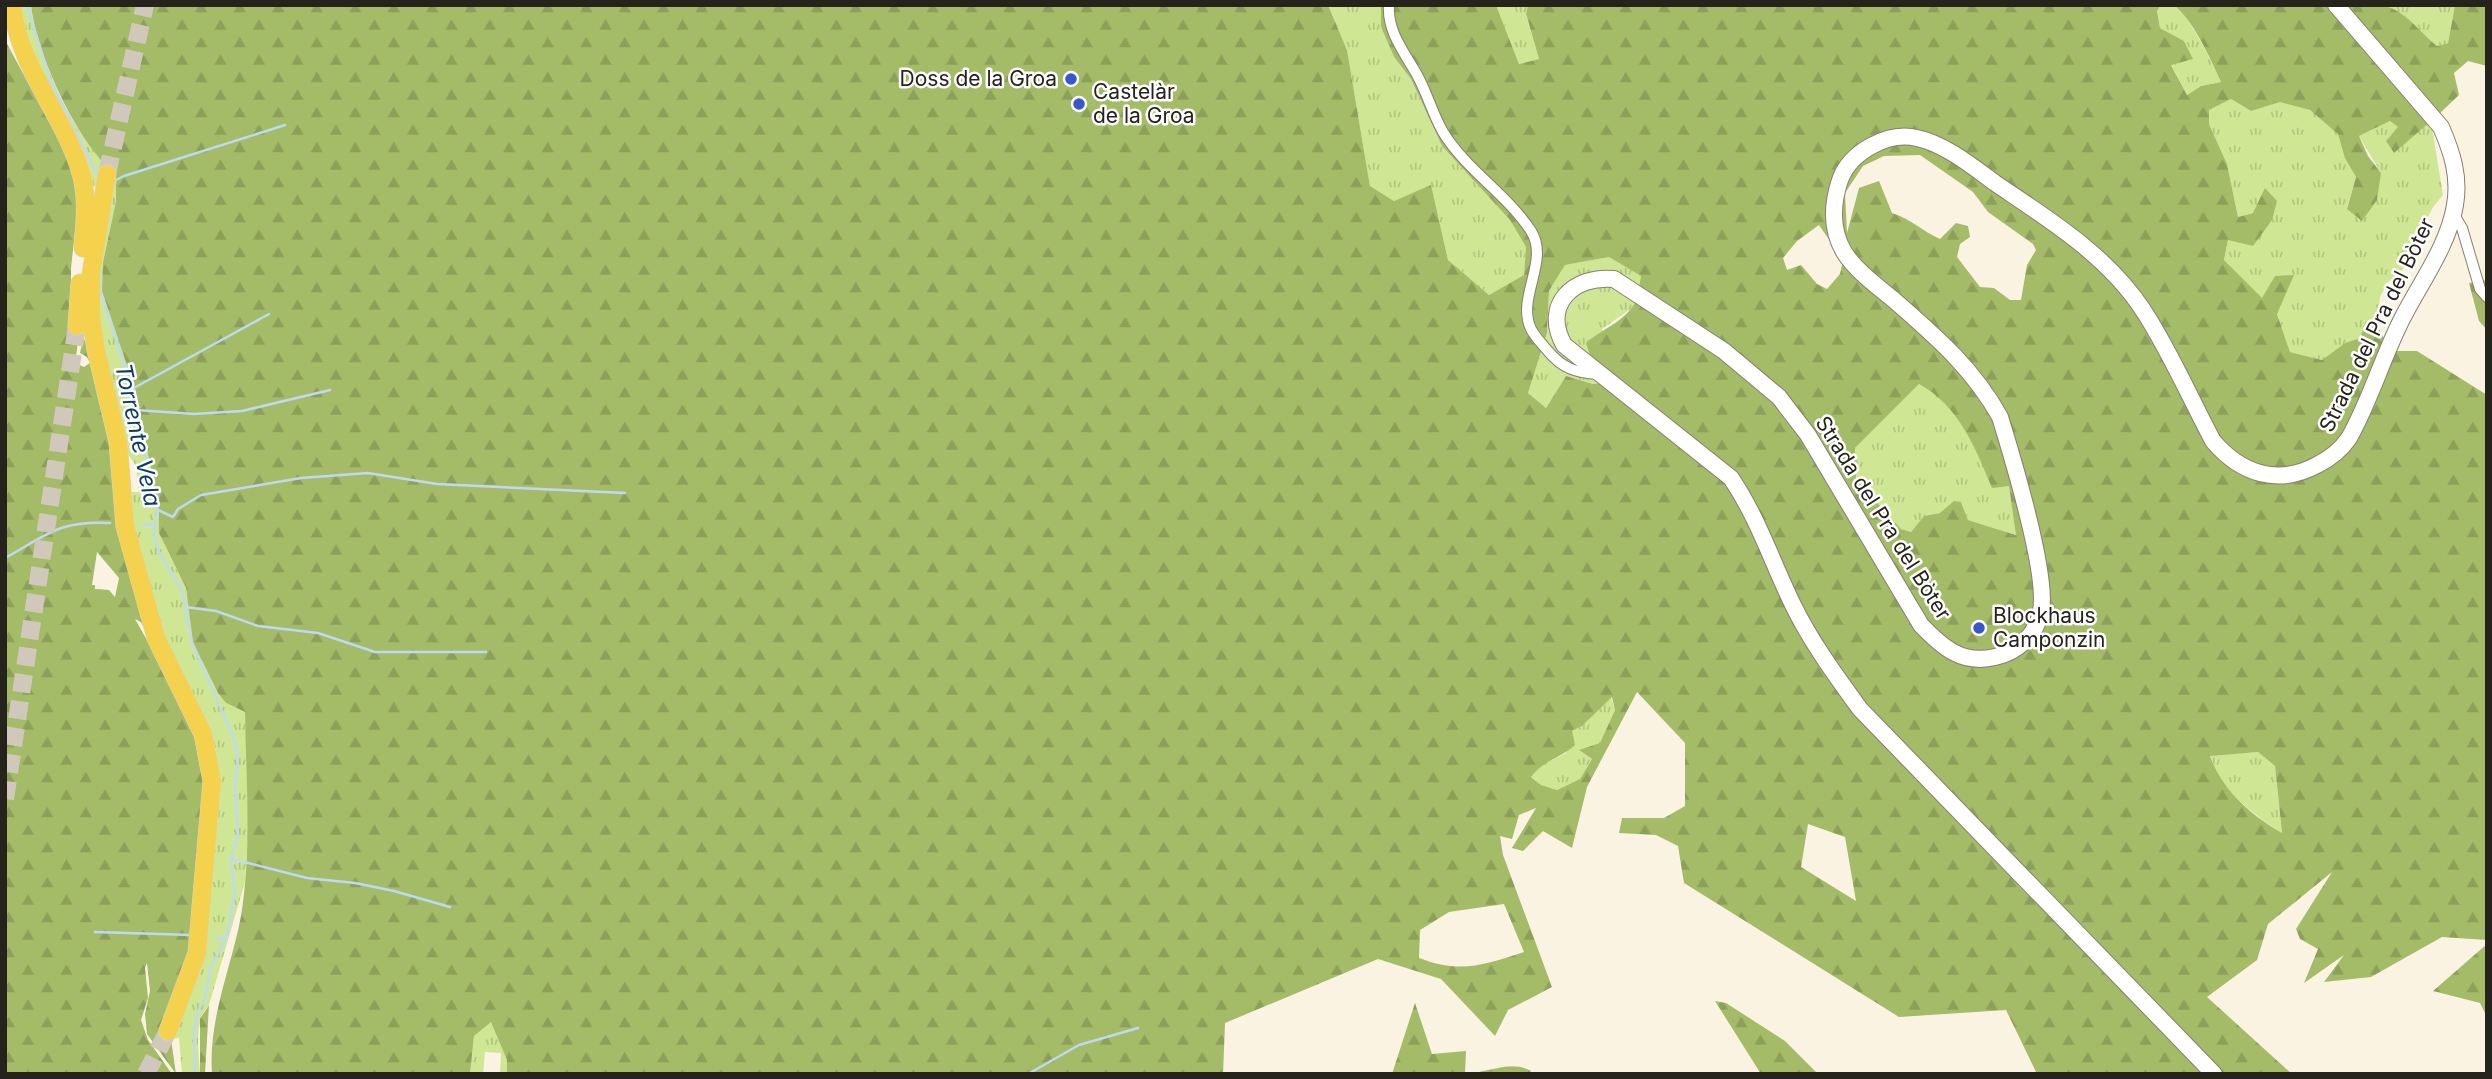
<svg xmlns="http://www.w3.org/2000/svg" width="2492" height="1079" font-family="Inter,sans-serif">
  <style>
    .grass { fill: url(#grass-tufts) }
    .forest { fill: url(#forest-firs); fill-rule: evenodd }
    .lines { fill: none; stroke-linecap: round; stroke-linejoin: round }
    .stream { stroke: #bfd9f2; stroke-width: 2.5 }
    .trunk-tunnel { stroke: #d0c9bb; stroke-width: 18; stroke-dasharray: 18 9; stroke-linecap: butt }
    .minor-casing { stroke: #867f70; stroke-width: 12 }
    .secondary-casing { stroke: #867f70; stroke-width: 18 }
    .trunk-casing { stroke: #d8d7d6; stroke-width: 19 }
    .minor { stroke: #fff; stroke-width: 10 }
    .secondary { stroke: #fff; stroke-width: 16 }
    .trunk { stroke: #f4d24e; stroke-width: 18 }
    .poi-dot { fill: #3858c9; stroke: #fff; stroke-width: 2.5 }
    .labels { text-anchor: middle; stroke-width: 5; stroke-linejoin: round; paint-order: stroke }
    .poi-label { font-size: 21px; fill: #26231d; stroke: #fff; text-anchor: start }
    .street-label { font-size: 21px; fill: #26231d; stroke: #fff }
    .water-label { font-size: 23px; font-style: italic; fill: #0b3d64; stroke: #fff }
  </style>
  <defs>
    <pattern id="grass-tufts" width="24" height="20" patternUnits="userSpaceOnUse" patternTransform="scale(1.75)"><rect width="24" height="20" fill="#cfe794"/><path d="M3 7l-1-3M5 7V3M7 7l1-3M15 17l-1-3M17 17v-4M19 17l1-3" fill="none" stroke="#b2c67f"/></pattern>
    <pattern id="forest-firs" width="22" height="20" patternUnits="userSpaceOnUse" patternTransform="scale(1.75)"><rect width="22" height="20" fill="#a4bb68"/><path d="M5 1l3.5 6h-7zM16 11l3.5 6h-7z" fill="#8da05a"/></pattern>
  </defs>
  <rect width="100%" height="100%" fill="#faf3e2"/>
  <path class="grass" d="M17,5H31C36,50 70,129 103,160L98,187L91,186L44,88Z
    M1328,5H1381V27L1394,57L1411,79L1442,146L1510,220L1526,247L1524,275L1489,295L1448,260L1431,186L1394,201L1370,186L1347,50Z
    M1496,5H1528L1526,15L1539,59L1519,64Z
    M2161,5C2167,5 2172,4 2177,8C2190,17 2214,66 2221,82L2201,86L2187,95L2171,64L2192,59L2184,41L2160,28L2157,11Z
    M2384,5H2455L2448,43L2437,46C2418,33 2405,15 2384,5Z
    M2231,99L2251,111C2260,108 2269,104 2278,102C2297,99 2330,119 2339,136C2345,150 2348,164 2356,177L2347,208L2381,173L2359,136L2390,121L2398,127L2431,121L2443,195L2433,207L2402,271L2388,282L2380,297L2377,325L2364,327L2360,338L2345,343L2322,360L2290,352L2277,314L2224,260L2228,240L2252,213L2238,217L2227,164L2209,124V110Z
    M113,175L116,180V201L103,261L135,389L159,510V533L186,588L192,631L226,703L245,712L250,805L245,882L209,1005C193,1022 199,1052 200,1074H182L179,1038L171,1039L167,650L131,532L128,492H139L136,466L127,453L101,344L98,265Z
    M1609,257L1642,276L1635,306L1602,329L1617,382L1593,384L1566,376L1546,408L1528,393L1547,333L1549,291L1565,265Z
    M1919,384L1941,396L1964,427L1978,454L2009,486L2017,535L1968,520L1961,502L1940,513L1924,516L1911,532L1901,529L1856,479L1855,448Z
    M1611,697L1615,710L1600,744L1580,751L1592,759L1580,779L1557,790L1541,785L1531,776L1538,767L1566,753L1572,731L1582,726Z
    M2258,752L2275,766L2282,834C2250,810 2224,795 2210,755Z
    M491,1021L507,1060V1074H500L501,1053L485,1052L483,1074H470L474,1036Z"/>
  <path class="forest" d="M31,5H1328L1347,50L1370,186L1394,201L1431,185L1448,260L1489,295L1524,275L1526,247L1510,220L1442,146L1411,79L1394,57L1381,27V5H1496L1519,64L1539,59L1526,14L1528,5H2161L2157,11L2160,28L2184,41L2193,59L2171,65L2187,95L2201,86L2221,82C2211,60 2192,17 2173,5H2329L2431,121L2394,153L2386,141L2398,127L2390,121L2359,136L2368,156L2381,173L2377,200L2362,221L2347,209L2356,177L2345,158L2338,134L2310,110L2280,102L2251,111L2231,99L2209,110V124L2227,164L2238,217L2253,213L2265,188L2277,201L2272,220L2253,246L2228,240L2224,260L2262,298L2275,276L2294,275L2277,314L2290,352L2322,360L2345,343L2360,338L2364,327L2377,325L2386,342L2344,436L2317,460L2273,471L2229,453L2111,266L1921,133L1857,149L1831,229L1956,361L1995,419L2038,588L2037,608L2025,634L1993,653L1960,651L1925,622L1812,432L1639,288L1641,276L1609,257L1565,265L1549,291L1547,333L1528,393L1546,408L1566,376L1593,384L1603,383L1727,482L1822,667L2207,1074H2037L2006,1010L1899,1017L1684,883L1678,846L1656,835L1619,833L1622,818H1664L1685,806V743L1637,692L1587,787L1572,848L1543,831L1523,851L1512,848L1536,808L1519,815L1512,839L1500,836L1503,855L1552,987L1508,1010L1495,1036L1441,979L1378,959L1225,1023L1223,1074H507V1060L491,1022L474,1036L470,1074H212C208,1019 231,969 241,916C252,848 246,781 245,712L226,703L218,693L193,642L186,588L159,533V510L135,389L102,291L103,262L116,201V180L107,174C103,159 95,154 87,142C63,107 36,48 31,5ZM1819,225L1843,260L1840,274L1827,289L1817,284L1801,265L1787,270L1783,258L1797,241ZM1919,384C1959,406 1975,447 1992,488L2009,486L2016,535L1968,520L1961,502L1954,501L1940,513L1924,516L1911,532L1901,529L1856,479L1855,448ZM1612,697L1615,710L1600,743L1579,750L1592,759L1580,779L1557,790L1541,785L1531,777C1542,761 1561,758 1575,745L1572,731L1582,726ZM1808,824L1845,837L1856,901L1801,867ZM1504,904L1524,952C1483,965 1461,974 1419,958L1420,930L1449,912Z
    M2341,5C2360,5 2384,1 2400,13C2414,22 2424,36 2437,46L2448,43L2455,5H2487V66L2468,61L2454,73L2459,95L2438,115Z
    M5,40L67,155L79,195L71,268V324L78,342L75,363L84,367L90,363L87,357L80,353L83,340L88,341L110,426L118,533L149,638L141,622L135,619L191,718L205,773L190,958L162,1034L166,1045L171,1039L176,1074L147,1034L145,1014L150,991L147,963L145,968L148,998L141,1020L148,1040L172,1074H5ZM97,552L119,578L115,597L109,590L95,589V585H92Z
    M1905,140L1956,161L2069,239L2104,272L2139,312L2210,444L2257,478L2337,458L2392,351H2417L2487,395V940L2442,937L2371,977L2324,982L2344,955L2304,983L2318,949L2300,939L2296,929L2332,872L2268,924L2257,960L2207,997L2292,1074H2220L1863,707L1797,604L1754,504L1591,358L1586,343C1602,329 1632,318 1637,297L1776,400L1805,438L1918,627L1975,663L2042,625L2004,415L1848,250L1839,227L1841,190L1863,156ZM1920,155L1973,192L1988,212L2033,244L2036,250L2027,265L2021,300H2010L1994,288L1980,287L1957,257L1960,244L1970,237L1968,226L1956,223L1940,239C1922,231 1911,219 1892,213L1879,181L1859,188L1847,233L1845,193L1863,166L1884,156ZM2258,752L2275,766L2282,833C2251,815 2223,791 2210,756Z
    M2487,280V330L2479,321L2469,283Z
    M2487,944V1017L2480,1003L2433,991Z
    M1715,1001L1726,1003L1785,1041L1818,1074H1761Z
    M1415,1003L1432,1054L1466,1051L1465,1073C1488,1074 1510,1059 1531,1071L1527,1074H1392Z
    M209,1005L205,1074H200V1019Z"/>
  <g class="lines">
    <path class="stream" d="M27,5L50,79L98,176
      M113,190L116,180L124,176L285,125
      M106,234L112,196
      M101,265L100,290L129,379L157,510L154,534L159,552L182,590L192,643L235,741L238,760L235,785L238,835L231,859L235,892L227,935L210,970L205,999L197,1013L194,1035L195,1074
      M132,389L269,314
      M136,410L194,414L242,411L330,390
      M158,510L173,517L178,509L201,495L301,478L368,473L437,484L625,493
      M143,525H154
      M5,558C47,535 59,520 110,523
      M185,607L216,611L258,626L318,633L375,652H486
      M232,859L307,878L355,883L394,891L450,907
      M95,932L192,935
      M216,938H226
      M1028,1074L1079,1045L1138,1028"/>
    <path class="trunk-tunnel" d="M107,174L145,5
      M5,799L77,326
      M146,1074L168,1031"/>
    <defs>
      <path id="minor" d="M1389,5C1387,31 1404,52 1416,73C1427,92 1432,113 1443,132C1466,170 1507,194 1531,231C1550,261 1516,298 1531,329C1535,337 1542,344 1548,351C1562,368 1576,373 1598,374
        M2453,213L2462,228L2480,289L2487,297"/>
      <path id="secondary" d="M2214,1074L1860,709C1836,676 1811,642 1793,605C1772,562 1758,518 1731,478L1564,345C1542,305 1573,275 1614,279L1724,351L1779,397L1808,435L1921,625C1942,647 1962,665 1995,657C2018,652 2037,634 2041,611C2048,575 2012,456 2000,417C1973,368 1935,336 1894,300C1877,286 1856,271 1844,252C1831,230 1832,204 1840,180C1850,152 1888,131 1917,138C1945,144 1972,166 1995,183C2048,219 2107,255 2143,310C2170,351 2190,398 2213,441C2241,474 2278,486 2317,465C2329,459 2341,450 2349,438C2369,403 2381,362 2399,325C2417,287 2448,248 2455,205C2460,177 2452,152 2441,127L2336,5"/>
      <path id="trunk" d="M12,5C19,69 64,114 81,173C88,198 85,223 83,248
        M107,174L91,274V317L96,350L118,442L125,526L156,638L203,734L212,781L197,953L168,1031
        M77,326L80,283"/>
    </defs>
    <use href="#minor" class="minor-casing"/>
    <use href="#secondary" class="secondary-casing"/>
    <use href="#trunk" class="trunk-casing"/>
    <use href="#minor" class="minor"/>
    <use href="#secondary" class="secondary"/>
    <use href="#trunk" class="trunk"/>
  </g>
  <g class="poi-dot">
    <circle cx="1071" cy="79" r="7"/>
    <circle cx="1079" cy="104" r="7"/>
    <circle cx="1979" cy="628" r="7"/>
  </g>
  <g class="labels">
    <g class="poi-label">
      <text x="1057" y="86" text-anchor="end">Doss de la Groa</text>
      <text x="1093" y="99">Castelàr<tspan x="1093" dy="24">de la Groa</tspan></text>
      <text x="1993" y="623">Blockhaus<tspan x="1993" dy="24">Camponzin</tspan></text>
    </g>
    <g class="street-label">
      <text transform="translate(2377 325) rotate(-64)" y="7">Strada del Pra del Bòter</text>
      <text transform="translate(1883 518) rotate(58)" y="7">Strada del Pra del Bòter</text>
    </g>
    <g class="water-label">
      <text transform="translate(138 435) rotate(78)" y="8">Torrente Vela</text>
    </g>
  </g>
  <rect width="2492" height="1079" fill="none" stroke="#26231d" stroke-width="14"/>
</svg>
